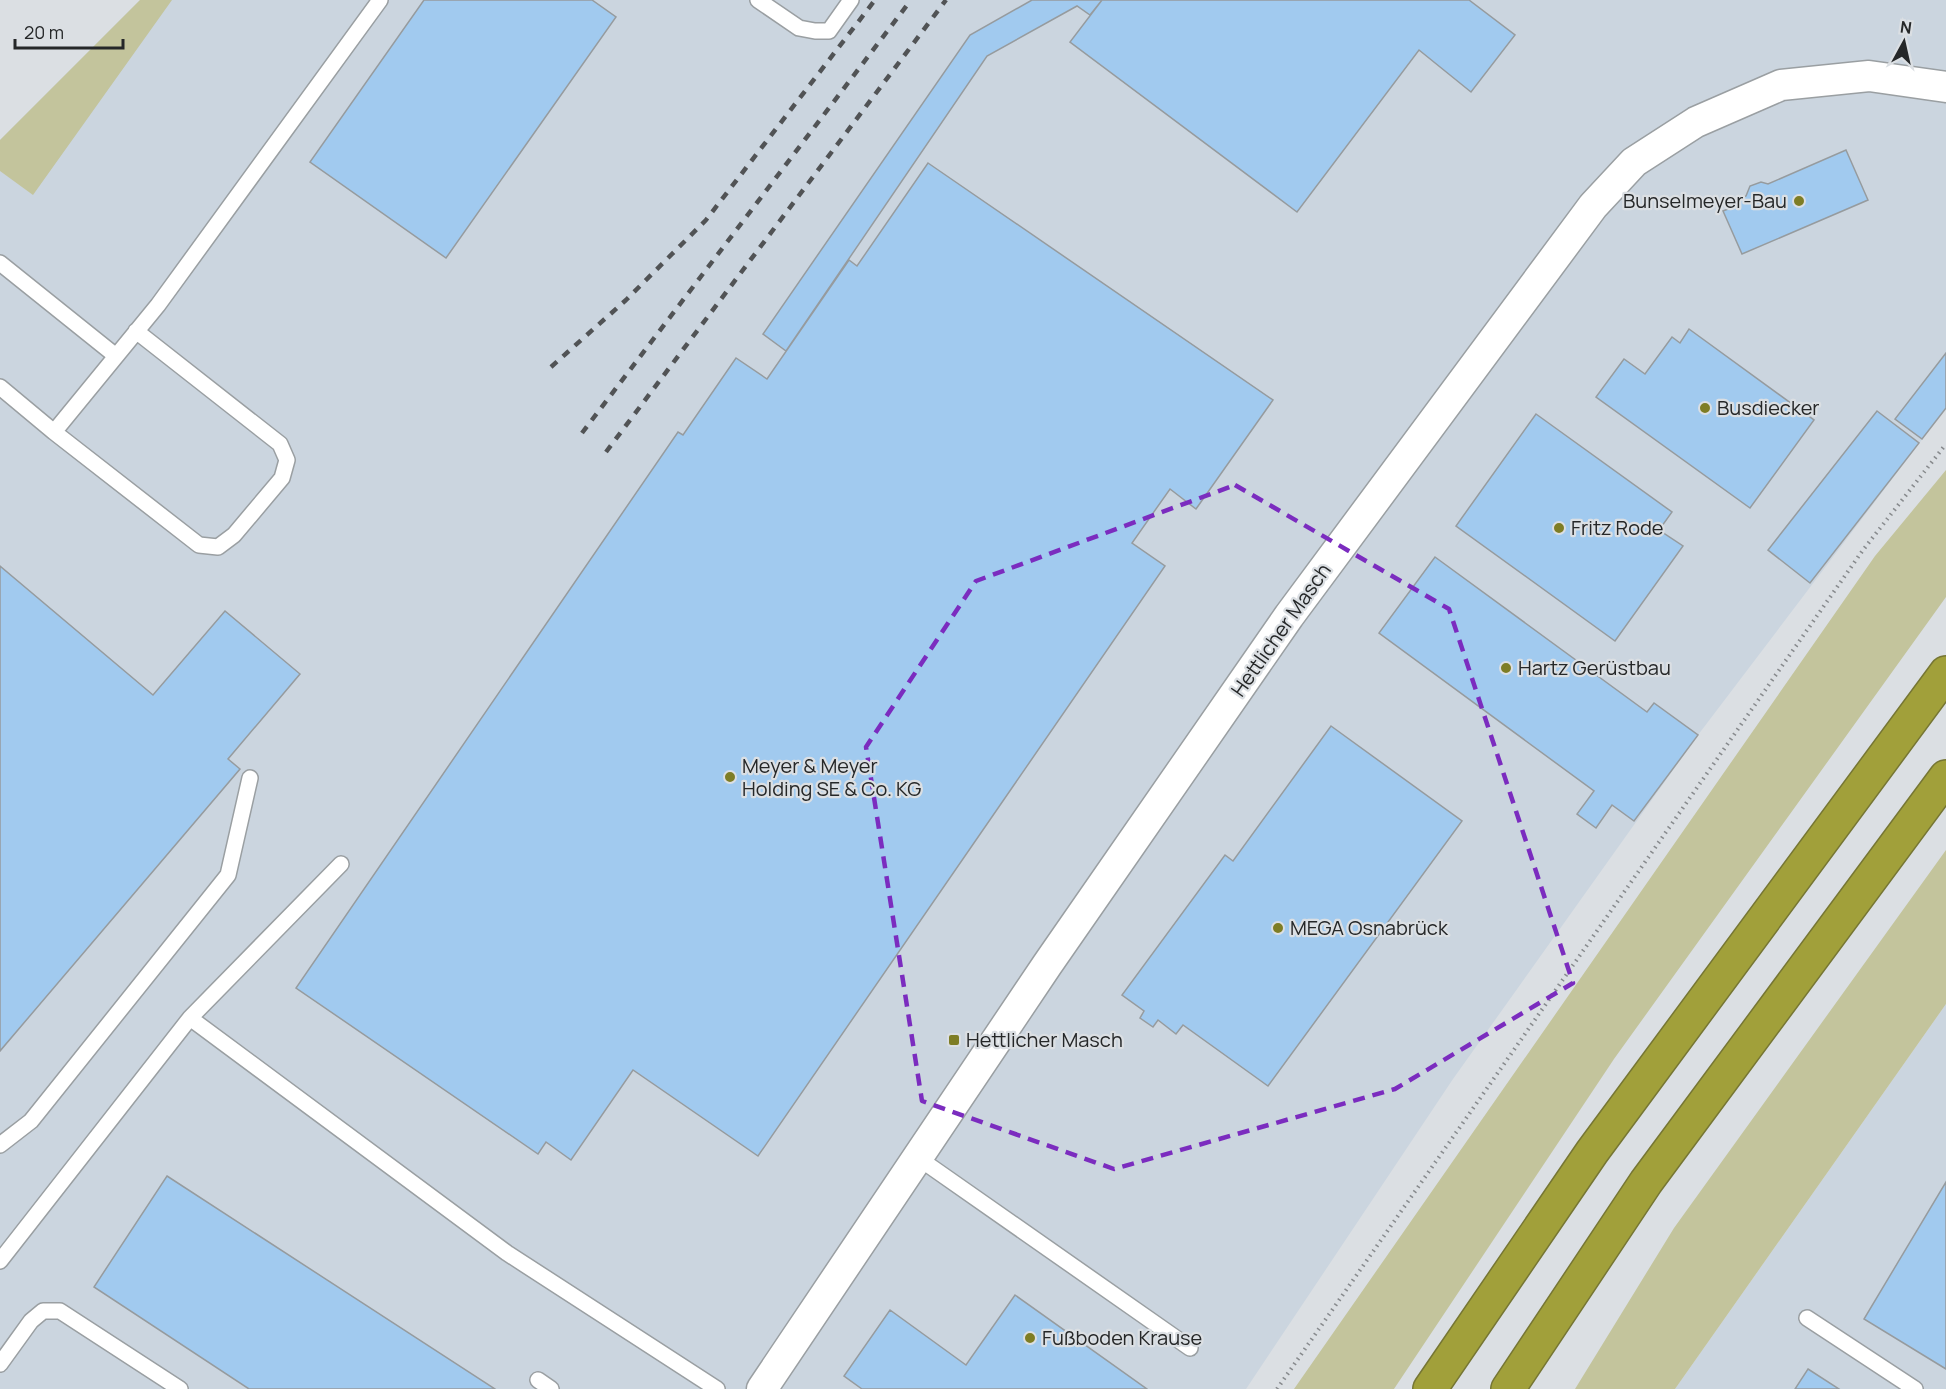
<svg xmlns="http://www.w3.org/2000/svg" width="1946" height="1389" font-family="Manrope,sans-serif">
  <style>
    .built { fill: #cbd5df }
    .green { fill: #c3c49c }
    .building { fill: #a1caef; stroke: #969b9e; stroke-width: 1.5 }
    .lines { fill: none; stroke-linecap: round; stroke-linejoin: round }
    .lane-casing { stroke: #9a9fa2; stroke-width: 18 }
    .street-casing { stroke: #9a9fa2; stroke-width: 33 }
    .highway-casing { stroke: #767634; stroke-width: 36 }
    .path { stroke: #878a8d; stroke-width: 4; stroke-dasharray: 1.5 4.5; stroke-linecap: butt }
    .lane { stroke: #fff; stroke-width: 15 }
    .street { stroke: #fff; stroke-width: 30 }
    .highway { stroke: #a1a03a; stroke-width: 33 }
    .rail { stroke: #515355; stroke-width: 4.5; stroke-dasharray: 8 8; stroke-linecap: butt }
    .marked { fill: none; stroke: #7b2cbf; stroke-width: 4.5; stroke-dasharray: 12 8; stroke-linejoin: round }
    .poi-dot { fill: #7e7d25; stroke: #dbdfe3; stroke-width: 2 }
    .labels { text-anchor: middle; stroke-width: 4.5; stroke-linejoin: round; paint-order: stroke }
    .poi-label { font-size: 20px; fill: #252728; stroke: #dbdfe3; text-anchor: start }
    .street-label { font-size: 20px; fill: #252728; stroke: #dbdfe3 }
  </style>
  <rect width="100%" height="100%" fill="#dbdfe3"/>
  <path class="built" d="M140,0H1946V408L1698,735L1453,1079L1246,1389H0V140Z
    M1946,1004V1389H1675Z"/>
  <path class="green" d="M140,0H172L33,195L0,171V140Z
    M1946,470V597L1614,1059L1394,1389H1294L1875,556Z
    M1946,850V1004L1675,1389H1575L1674,1228Z"/>
  <path class="building" d="M424,0H592L616,17L446,258L310,162Z
    M1032,0H1102L1090,15L1077,6L987,56L786,351L763,334L970,35Z
    M1102,0H1469L1515,35L1471,92L1419,50L1297,212L1070,42Z
    M1846,150L1868,200L1742,254L1723,211L1733,207L1731,202L1746,196L1750,186L1761,182L1768,184Z
    M928,163L1273,400L1196,509L1170,489L1132,543L1165,566L758,1156L633,1070L571,1160L546,1142L538,1154L296,988L678,432L683,435L736,358L767,379L849,260L857,266Z
    M1689,329L1814,420L1750,508L1596,397L1624,359L1645,374L1672,337L1680,343Z
    M1946,353V408L1922,439L1895,419Z
    M1877,411L1919,443L1810,583L1768,550Z
    M1536,414L1672,512L1659,530L1683,546L1615,641L1456,526Z
    M1435,557L1647,712L1654,703L1698,735L1634,821L1612,805L1596,828L1577,814L1594,791L1379,633Z
    M0,566L153,695L225,611L300,674L228,759L240,769L0,1051Z
    M1331,726L1462,821L1268,1086L1183,1025L1176,1034L1158,1020L1153,1027L1140,1018L1144,1011L1122,995L1225,855L1233,861Z
    M167,1176L495,1389H249L94,1287Z
    M1946,1182V1369L1864,1319Z
    M1015,1295L1147,1389H862L844,1376L890,1310L966,1365Z
    M1808,1369L1839,1389H1795Z"/>
  <g class="lines">
    <defs>
      <path id="lane" d="M758,0L799,28L815,31H829L851,0
        M0,263L116,356
        M0,387L54,432L199,545L218,547L234,535L282,478L287,460L280,444L136,331
        M54,432L158,305L380,0
        M190,1018L507,1253L717,1389
        M0,1145L31,1121L228,875L250,778
        M917,1157L1190,1348
        M0,1261L190,1018L341,864
        M1807,1318L1915,1389
        M0,1364L31,1321L43,1311H60L180,1389
        M538,1380L551,1389"/>
      <path id="street" d="M762,1389L1047,965L1289,616L1593,206L1634,162L1696,122L1781,85L1869,76L1946,87"/>
      <path id="highway" d="M1430,1389L1592,1152L1946,673
        M1508,1389L1646,1182L1946,777"/>
    </defs>
    <use href="#lane" class="lane-casing"/>
    <use href="#street" class="street-casing"/>
    <use href="#highway" class="highway-casing"/>
    <path class="path" d="M1277,1389L1863,550L1946,444"/>
    <use href="#lane" class="lane"/>
    <use href="#street" class="street"/>
    <use href="#highway" class="highway"/>
    <path class="rail" d="M551,367L626,300L706,220L875,0
      M582,433L911,0
      M606,452L946,0"/>
  </g>
  <path class="marked" d="M1235,485L1449,609L1573,983L1395,1089L1114,1169L922,1101L866,747L976,581Z"/>
  <g class="poi-dot">
    <circle cx="1799" cy="201" r="6"/>
    <circle cx="1705" cy="408" r="6"/>
    <circle cx="1559" cy="528" r="6"/>
    <circle cx="1506" cy="668" r="6"/>
    <circle cx="730" cy="777" r="6"/>
    <circle cx="1278" cy="928" r="6"/>
    <rect x="948" y="1034" width="12" height="12" rx="3"/>
    <circle cx="1030" cy="1338" r="6"/>
  </g>
  <g class="labels">
    <g class="poi-label">
      <text x="1787" y="208" text-anchor="end">Bunselmeyer-Bau</text>
      <text x="1717" y="415">Busdiecker</text>
      <text x="1571" y="535">Fritz Rode</text>
      <text x="1518" y="675">Hartz Gerüstbau</text>
      <text x="742" y="773">Meyer &amp; Meyer<tspan x="742" dy="23">Holding SE &amp; Co. KG</tspan></text>
      <text x="1290" y="935">MEGA Osnabrück</text>
      <text x="966" y="1047">Hettlicher Masch</text>
      <text x="1042" y="1345">Fußboden Krause</text>
    </g>
    <g class="street-label">
      <text transform="translate(1281 630) rotate(-55)" y="7">Hettlicher Masch</text>
    </g>
  </g>
  <g transform="translate(1904 42) rotate(8)" stroke="#dbdfe3" stroke-width="4.5" paint-order="stroke">
  <path d="M0-4.5L10 22L0 15L-10 22Z" fill="#252728"/>
  <text y="-9" font-size="16" font-weight="bold" text-anchor="middle" fill="#252728">N</text>
  </g>
  <path d="M15 39v9h108v-9" fill="none" stroke="#252728" stroke-width="3"/>
  <text x="24" y="39" font-size="18" fill="#252728" stroke="#dbdfe3" stroke-width="4.5" paint-order="stroke">20 m</text>
</svg>
